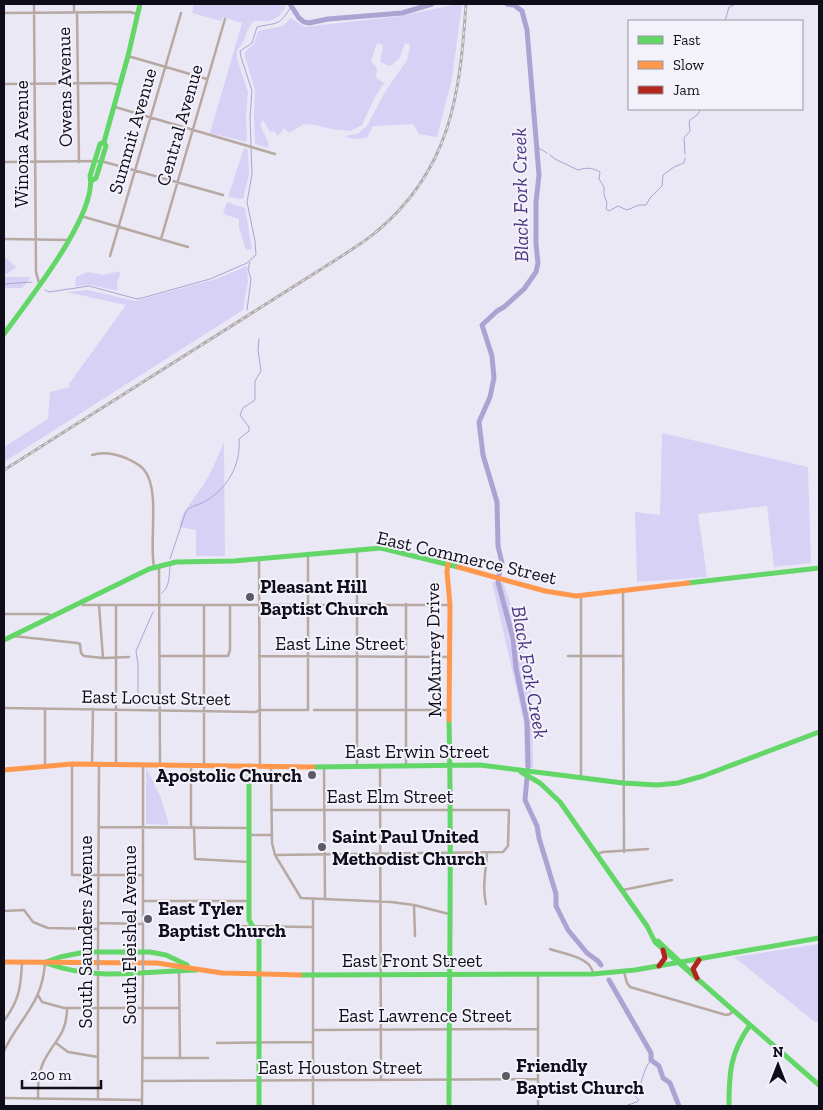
<svg xmlns="http://www.w3.org/2000/svg" width="823" height="1110" font-family="'Zilla Slab',serif">
  <style>
    .green { fill: #d7d1f6 }
    .lines { fill: none; stroke-linecap: round; stroke-linejoin: round }
    .stream { stroke: #aca3d3; stroke-width: 1 }
    .river { stroke: #aca3d3; stroke-width: 5 }
    .street { stroke: #b7a8a2; stroke-width: 2.5 }
    .fast { stroke: #63d668; stroke-width: 5 }
    .slow { stroke: #ff974d; stroke-width: 5 }
    .jam { stroke: #b3261e; stroke-width: 5 }
    .rail-casing { stroke: #b3acae; stroke-width: 3 }
    .rail { stroke: #f3f2fa; stroke-width: 1; stroke-dasharray: 4; stroke-linecap: butt }
    .street-bridge { stroke: #b7a8a2; stroke-width: 2.5 }
    .poi-dot { fill: #5c5a67; stroke: #f3f2fa; stroke-width: 2 }
    .labels { text-anchor: middle; stroke-width: 4; stroke-linejoin: round; paint-order: stroke }
    .street-label { font-size: 19px; fill: #100d1a; stroke: #f3f2fa }
    .poi-label { font-size: 19px; font-weight: bold; fill: #100d1a; stroke: #f3f2fa; text-anchor: start }
    .water-label { font-size: 20px; font-style: italic; fill: #4b3582; stroke: #f3f2fa }
  </style>
  <rect width="100%" height="100%" fill="#eae8f5"/>
  <path class="green" d="M194,4H284L285,8C275,23 271,21 254,21C244,31 248,39 237,50V59L248,92L246,117L247,142L210,133L242,23L223,17L221,21L192,13Z
    M457,4H462L452,79L437,137L419,134L413,124L373,126L367,138L353,139L344,136L357,134L367,126L385,92L407,60L410,45L405,43L399,59L390,66L380,62L383,45L377,43L371,61L377,68L376,78L384,83L375,97L362,125L350,131L331,129L316,125L304,124L289,133L284,128L278,136L274,131L270,132L263,120L260,124L269,144L268,148L255,144L254,116L255,90L244,53L254,44L258,31L283,26L291,18L304,27L401,16Z
    M244,148L248,150L249,174L243,199L228,197Z
    M227,202L245,208L252,249L246,250L239,228V219L223,214Z
    M4,256L16,267L4,276Z
    M247,266L248,281L243,310L4,462V447L48,419L50,392L70,387L69,384L126,305L66,292L88,290L135,301L216,279Z
    M121,271L117,283L118,291L92,285L75,286L76,277L88,272L103,275Z
    M4,277H31L22,288H4Z
    M662,433L808,467L811,563L774,567L767,506L698,514L707,577L637,582L635,512L660,515Z
    M224,442L225,556H196V530L179,527C182,509 196,498 205,482C213,470 218,455 224,442Z
    M492,582L503,583L516,618L532,697L533,768L525,767L524,723Z
    M146,767L161,798L169,825L146,824Z
    M819,944V1022H815L734,957Z"/>
  <g class="lines">
    <path class="stream" d="M725,21L729,7L736,4
      M537,147L547,153
      M685,154L684,138L690,131L689,121L697,115L701,109
      M550,155L555,159L578,170C587,167 593,168 600,172L599,179L604,187V195L607,203L606,209L609,211L618,206L627,210L639,205H646L650,198L662,186L663,175L674,167L684,163L685,158
      M4,284L32,282
      M45,290L49,292L89,286L137,299L142,298L210,279L247,263L256,255L255,241L247,202L252,174L250,117L252,91L241,57L240,51L252,43L257,27C278,22 278,27 291,7
      M247,310L251,279L248,269L250,262
      M170,559L186,511C191,506 198,505 204,502C227,489 241,466 239,439L249,431V427L240,415L243,408L255,400V381L261,371L258,350L259,339
      M162,593C170,586 169,576 170,566
      M138,706V664L136,651L153,612
      M625,1106L637,1102L639,1100L635,1096V1094C643,1085 642,1070 651,1060"/>
    <path class="river" d="M290,4L299,18L304,22L309,23L328,19L402,13L432,4
      M499,575L502,563L498,546L497,502L483,455L479,422L490,397L494,378L492,356L482,325L497,311L504,307L524,289L536,272L538,263L536,244V202L539,175L527,30L522,11L514,5L507,4
      M498,582L513,638L516,668L527,721L528,767
      M527,778L525,800L537,826L539,838L556,894V906L568,930L587,953L598,961L601,965
      M609,980L651,1053V1060L659,1066L663,1078L670,1083L679,1106"/>
    <path class="street" d="M34,4L36,272L39,283
      M74,4V12
      M77,12L79,162
      M4,13L130,12L137,14
      M128,56L207,79
      M4,84L110,83L120,85
      M115,107L275,154
      M4,162L101,161L223,195
      M81,216L188,247
      M4,239L70,240
      M161,239L225,19
      M110,256L181,13
      M92,455C104,451 114,454 126,458C133,462 140,464 145,471C160,491 149,541 154,567
      M259,559L260,766
      M159,566L160,765
      M623,591L624,852
      M581,596V777
      M80,603L83,605H450
      M99,605L103,658
      M116,605V764
      M4,614H48L52,616
      M13,636L77,643L80,644L81,653L84,656L103,658L129,657
      M160,656H228L230,650V605
      M259,656L450,657
      M568,656H623
      M4,708L256,712L259,710H308V553
      M314,710H449
      M72,764V875H143
      M92,764L93,709
      M204,765V605
      M45,766V709
      M324,766L325,899
      M357,766V549
      M380,766L381,1080
      M406,766V604
      M271,767L272,843L275,855L301,898L391,902L414,905L449,914
      M271,810H509L508,846L503,852L275,855
      M191,826V765
      M99,827L249,828
      M194,827L195,859L249,862
      M249,835H271
      M597,854L603,852L648,849
      M623,890L672,880
      M313,899V1106
      M143,901H249
      M486,904C482,886 486,871 487,853
      M414,905L415,936
      M4,911L24,910L33,922L48,928L98,929
      M99,923L142,924
      M235,926L312,927
      M550,949C563,954 592,957 593,974
      M98,953L99,764
      M143,956V764
      M179,971L180,1058
      M624,972L627,983L630,987L726,1015L730,1014L733,1011
      M538,974V1106
      M38,995L42,1002L64,1008H179
      M4,1021C19,1000 21,988 22,962
      M313,1030L538,1029
      M56,1043L68,1052L98,1057
      M217,1043L313,1042
      M4,1051C19,1018 43,1004 45,962
      M143,1058H208
      M142,1081L538,1079
      M4,1098L142,1100
      M38,1099C38,1086 38,1074 43,1063C53,1041 67,1036 67,1008
      M98,1099V973
      M142,1106L143,969"/>
    <path class="fast" d="M91,181L96,178L106,146L104,142L128,56L140,4
      M4,334C27,302 98,214 90,176L100,144L104,142
      M688,583L819,568
      M4,640L149,569L176,562L234,561L381,548L458,567
      M249,766V920L259,937V1106
      M313,767L480,765L623,783L657,785L678,783L703,776L819,732
      M521,772L540,783L560,802L647,926L655,942L819,1085
      M658,941L694,975
      M46,962L60,957L85,952H150L166,955L187,965
      M46,963C98,982 144,971 197,970
      M300,975L593,974L635,970L819,938
      M449,1106C449,977 452,849 449,720
      M729,1106C729,1073 730,1053 750,1025"/>
    <path class="slow" d="M448,564L447,572L450,605L449,720
      M458,567L545,591L576,596L688,583
      M4,770L72,764L313,767
      M4,962L157,963L222,973L300,975"/>
    <path class="jam" d="M659,966L665,958L663,950
      M697,978L693,969L699,960"/>
    <defs>
      <path id="rail" d="M4,470L345,254C355,247 367,240 376,232C451,170 460,94 466,4"/>
    </defs>
    <use href="#rail" class="rail-casing"/>
    <use href="#rail" class="rail"/>
    <path class="street-bridge" d="M98,969V955
      M143,969V956"/>
  </g>
  <g class="poi-dot">
    <circle cx="250" cy="597" r="5"/>
    <circle cx="312" cy="775" r="5"/>
    <circle cx="322" cy="847" r="5"/>
    <circle cx="148" cy="919" r="5"/>
    <circle cx="506" cy="1076" r="5"/>
  </g>
  <g class="labels">
    <g class="street-label">
      <text transform="translate(64 87) rotate(-91)" y="7">Owens Avenue</text>
      <text transform="translate(179 125) rotate(-74)" y="7">Central Avenue</text>
      <text transform="translate(132 131) rotate(-74)" y="7">Summit Avenue</text>
      <text transform="translate(21 144) rotate(-90)" y="7">Winona Avenue</text>
      <text transform="translate(467 557) rotate(13)" y="7">East Commerce Street</text>
      <text x="340" y="650">East Line Street</text>
      <text transform="translate(433 650) rotate(-91)" y="7">McMurrey Drive</text>
      <text transform="translate(156 697) rotate(1)" y="7">East Locust Street</text>
      <text x="417" y="758">East Erwin Street</text>
      <text x="390" y="803">East Elm Street</text>
      <text transform="translate(85 932) rotate(-90)" y="7">South Saunders Avenue</text>
      <text transform="translate(129 935) rotate(-90)" y="7">South Fleishel Avenue</text>
      <text x="412" y="967">East Front Street</text>
      <text x="425" y="1022">East Lawrence Street</text>
      <text x="340" y="1074">East Houston Street</text>
    </g>
    <g class="poi-label">
      <text x="260" y="593">Pleasant Hill<tspan x="260" dy="22">Baptist Church</tspan></text>
      <text x="302" y="782" text-anchor="end">Apostolic Church</text>
      <text x="332" y="843">Saint Paul United<tspan x="332" dy="22">Methodist Church</tspan></text>
      <text x="158" y="915">East Tyler<tspan x="158" dy="22">Baptist Church</tspan></text>
      <text x="516" y="1072">Friendly<tspan x="516" dy="22">Baptist Church</tspan></text>
    </g>
    <g class="water-label">
      <text transform="translate(520 195) rotate(-91)" y="7">Black Fork Creek</text>
      <text transform="translate(530 672) rotate(80)" y="7">Black Fork Creek</text>
    </g>
  </g>
  <rect width="823" height="1110" fill="none" stroke="#100d1a" stroke-width="10"/>
  <rect x="628" y="20" width="175" height="90" fill="#f3f2fa" stroke="#9896a0"/>
  <rect x="638" y="36" width="25" height="8" fill="#63d668" stroke="#9896a0"/>
  <text x="673" y="45" font-size="15" fill="#100d1a">Fast</text>
  <rect x="638" y="61" width="25" height="8" fill="#ff974d" stroke="#9896a0"/>
  <text x="673" y="70" font-size="15" fill="#100d1a">Slow</text>
  <rect x="638" y="86" width="25" height="8" fill="#b3261e" stroke="#9896a0"/>
  <text x="673" y="95" font-size="15" fill="#100d1a">Jam</text>
  <g transform="translate(778 1065)" stroke="#f3f2fa" stroke-width="4" paint-order="stroke">
  <path d="M0-4L9 19L0 12L-9 19Z" fill="#100d1a"/>
  <text y="-8" font-size="14" font-weight="bold" text-anchor="middle" fill="#100d1a">N</text>
  </g>
  <path d="M22 1080v8h79v-8" fill="none" stroke="#100d1a" stroke-width="2.5"/>
  <text x="30" y="1080" font-size="15" fill="#100d1a" stroke="#f3f2fa" stroke-width="4" paint-order="stroke">200 m</text>
</svg>
